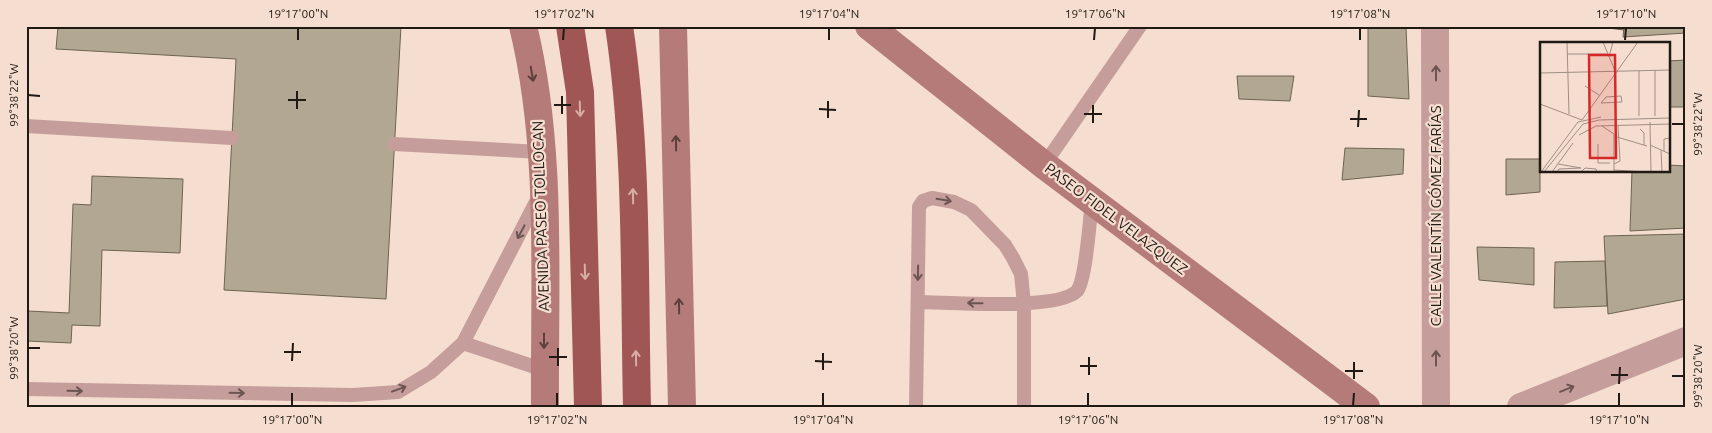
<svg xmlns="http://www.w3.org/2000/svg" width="1712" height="433" font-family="Ubuntu,sans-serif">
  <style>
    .building { fill: #b2a792; stroke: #6d634f }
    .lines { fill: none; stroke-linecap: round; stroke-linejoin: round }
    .service { stroke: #c59d9b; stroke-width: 14 }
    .minor { stroke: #c59d9b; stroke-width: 28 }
    .secondary { stroke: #b47b78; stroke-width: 28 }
    .trunk { stroke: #a05654; stroke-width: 28 }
    .oneway { stroke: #6b5451 }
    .oneway2 { stroke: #5c403c }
    .oneway3 { stroke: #d7aea5 }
    .ticks { fill: none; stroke: #211914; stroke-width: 2 }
    .labels { text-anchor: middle; stroke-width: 4.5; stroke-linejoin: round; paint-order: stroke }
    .street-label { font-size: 15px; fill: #211914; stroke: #f5ded0 }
    .inset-road { fill: none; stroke: #a08f85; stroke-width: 1 }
    .view { fill: #d62828; fill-opacity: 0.15; stroke: #d62828; stroke-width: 2.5 }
    .inset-edge { fill: none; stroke: #211914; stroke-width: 2.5 }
    .neatline { fill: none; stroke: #211914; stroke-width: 2 }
    .ticks-label { font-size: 12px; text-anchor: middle; fill: #211914 }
  </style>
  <rect width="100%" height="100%" fill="#f5ded0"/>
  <path class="building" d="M58,26H401L386,299L224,290L236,59L56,49Z
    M1368,26H1406L1409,99L1368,96Z
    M1592,26H1624V30Z
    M1624,26H1686V33L1623,37Z
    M1686,60V107H1668V61Z
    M1237,76H1294L1290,101L1239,99Z
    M1345,148L1404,149L1403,174L1342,180Z
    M1506,159H1540V192L1506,195Z
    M1668,165L1686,166V228L1630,231L1632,171H1668Z
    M92,176L183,179L180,253L102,250L100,326L72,325L71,343L27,341L28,311L69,313L73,204L91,205Z
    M1686,234V299L1608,314L1604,236Z
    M1477,247L1534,248V285L1479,280Z
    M1605,261L1607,306L1554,308L1555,262Z"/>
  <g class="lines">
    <path class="service" d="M26,126L232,138
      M394,144L541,152
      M1044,165L1140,26
      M918,302C947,302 1058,311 1077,291C1086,280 1090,217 1092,200
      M463,343L544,370
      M26,389L353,395L398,392L431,372L463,343L539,196
      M916,407L919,207L923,201L932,198L954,202L971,210L1005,245L1013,258L1021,274L1024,304V407"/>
    <path class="minor" d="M1435,26L1436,407
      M1521,407L1686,341"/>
    <path class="secondary" d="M523,26C553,148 544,282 545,407
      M673,26L682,407
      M869,26L1044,165L1366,407"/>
    <path class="trunk" d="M570,26L580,92L588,407
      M619,26C638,152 634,280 637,407"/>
  </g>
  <defs><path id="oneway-shaft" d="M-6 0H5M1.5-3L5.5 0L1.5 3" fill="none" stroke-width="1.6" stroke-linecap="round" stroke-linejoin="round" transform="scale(1.25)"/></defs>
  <g class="oneway">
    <use href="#oneway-shaft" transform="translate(1436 73) rotate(-90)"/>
    <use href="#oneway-shaft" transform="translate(944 200) rotate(9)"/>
    <use href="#oneway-shaft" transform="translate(521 232) rotate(118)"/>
    <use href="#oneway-shaft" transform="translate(918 273) rotate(91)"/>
    <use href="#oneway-shaft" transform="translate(975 303) rotate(-179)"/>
    <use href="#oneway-shaft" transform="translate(1436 358) rotate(-90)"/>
    <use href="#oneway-shaft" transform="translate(399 389) rotate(-20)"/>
    <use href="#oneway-shaft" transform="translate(1567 389) rotate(-22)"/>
    <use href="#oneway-shaft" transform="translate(75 391) rotate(1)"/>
    <use href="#oneway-shaft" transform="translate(237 393) rotate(1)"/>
  </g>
  <g class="oneway2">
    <use href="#oneway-shaft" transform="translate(532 74) rotate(80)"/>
    <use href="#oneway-shaft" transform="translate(676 143) rotate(-91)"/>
    <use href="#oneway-shaft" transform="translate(679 306) rotate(-91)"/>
    <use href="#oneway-shaft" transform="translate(544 341) rotate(90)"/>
  </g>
  <g class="oneway3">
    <use href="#oneway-shaft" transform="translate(580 109) rotate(88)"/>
    <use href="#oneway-shaft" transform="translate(633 196) rotate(-91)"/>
    <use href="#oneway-shaft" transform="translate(585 272) rotate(88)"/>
    <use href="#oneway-shaft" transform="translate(636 358) rotate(-91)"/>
  </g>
  <path class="ticks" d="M298,40V28M563,40L564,28M829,40V28M1094,40L1095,28M1360,40V28M1625,40L1626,28M28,95L40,96M288,100H306M554,105H571M297,109V91M819,109L836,110M562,114V96M1084,114H1102M828,118V101M1350,119H1367M1093,123V105M1672,124H1684M1358,127L1359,110M28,348H40M284,352H301M549,357H567M292,361L293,343M815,361L832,362M558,366V348M1080,366H1097M823,370V353M1345,371H1363M1089,375V357M1611,375H1628M1672,376H1684M1354,379V362M1619,384L1620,367M292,406V393M557,406V393M823,406V393M1088,406V393M1353,406L1354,393M1619,406V393"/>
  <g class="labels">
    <g class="street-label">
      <text transform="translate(541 216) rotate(-92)" y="5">AVENIDA PASEO TOLLOCAN</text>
      <text transform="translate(1436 216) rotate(-90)" y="5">CALLE VALENTÍN GÓMEZ FARÍAS</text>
      <text transform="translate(1116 219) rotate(37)" y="5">PASEO FIDEL VELAZQUEZ</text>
    </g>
  </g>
  <g transform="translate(1540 42)">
    <rect width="130" height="130" fill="#f5ded0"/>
    <path class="inset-road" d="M27,0L29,72M63,0L75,29M27,12H68M69,15L73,0M115,28V74M99,29V74M0,31L130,28M45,44L59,53M66,55L81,54L82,60L61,61ZM0,62L42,78M42,78L98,0M110,80L111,130M62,84L74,92V130M100,87L104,91V103M39,93L56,84L130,82M77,95L107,104M58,102V121H70M110,103L130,112M121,108L122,130M124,109V97L130,96M18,122L41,126M74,122L80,119L78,83M74,128L105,130M1,130L38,80L61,75M4,130L43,82L59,78L130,76M12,130L33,101M17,130L19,127L41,126M41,130L45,126L56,127L57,130"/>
    <path class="view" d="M49,13H75L76,116H50Z"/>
    <rect width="130" height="130" class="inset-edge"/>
  </g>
  <rect width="1712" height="433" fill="none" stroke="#f5ded0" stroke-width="55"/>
  <rect x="28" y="28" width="1656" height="378" class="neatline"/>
  <g class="ticks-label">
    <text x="298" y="18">19°17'00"N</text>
    <text x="564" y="18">19°17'02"N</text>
    <text x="829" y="18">19°17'04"N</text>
    <text x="1095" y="18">19°17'06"N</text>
    <text x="1360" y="18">19°17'08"N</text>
    <text x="1626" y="18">19°17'10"N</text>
    <text transform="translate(14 95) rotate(-90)" y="4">99°38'22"W</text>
    <text transform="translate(1698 124) rotate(-90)" y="4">99°38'22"W</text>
    <text transform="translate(14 348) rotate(-90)" y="4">99°38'20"W</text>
    <text transform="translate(1698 376) rotate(-90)" y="4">99°38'20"W</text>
    <text x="292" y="424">19°17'00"N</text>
    <text x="557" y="424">19°17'02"N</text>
    <text x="823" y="424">19°17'04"N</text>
    <text x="1088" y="424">19°17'06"N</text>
    <text x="1353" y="424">19°17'08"N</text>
    <text x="1619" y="424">19°17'10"N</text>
  </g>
</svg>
